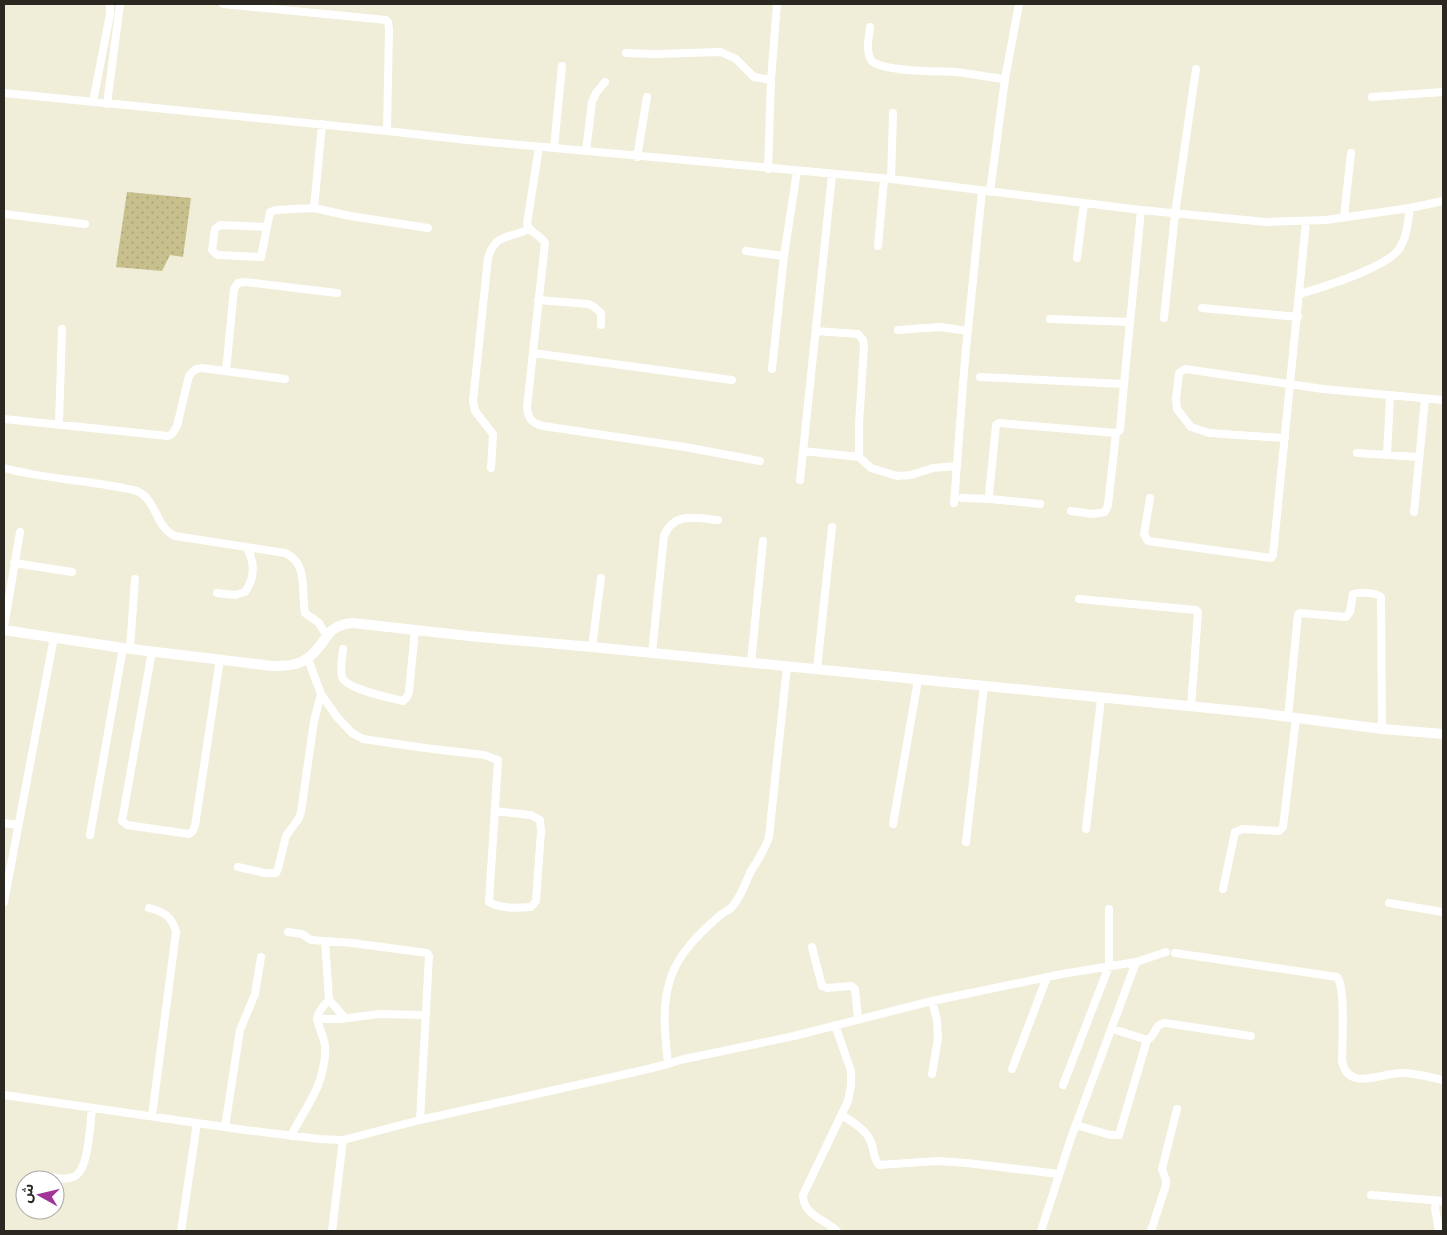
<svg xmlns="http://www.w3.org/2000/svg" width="1447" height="1235" font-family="'Open Sans','Noto Sans Arabic',sans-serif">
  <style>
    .grass { fill: url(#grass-dots) }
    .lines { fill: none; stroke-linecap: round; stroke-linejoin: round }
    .minor { stroke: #fff; stroke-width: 8 }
    .tertiary { stroke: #fff; stroke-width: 10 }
  </style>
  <defs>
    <pattern id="grass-dots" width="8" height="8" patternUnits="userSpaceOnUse" patternTransform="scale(1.25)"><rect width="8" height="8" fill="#c7bf8c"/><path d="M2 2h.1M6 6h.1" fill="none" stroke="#aba478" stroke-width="1.8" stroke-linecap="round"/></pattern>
  </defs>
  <rect width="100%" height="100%" fill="#f0edd8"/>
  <path class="grass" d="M127,192L191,198L183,257L170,255L162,271L116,267Z"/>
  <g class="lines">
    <path class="minor" d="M223,4L386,20L388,22L389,29L387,131
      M870,27C869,37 865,53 872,61C883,72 938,71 955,72C972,74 988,77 1005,79
      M626,53L655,54L721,52L736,59L754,77L771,80
      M4,93L387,131L467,140L891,179L1141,210L1266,222L1326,220L1410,208L1443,201
      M1372,97L1443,92
      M93,102L110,14V4
      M107,104L120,4
      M539,147L527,224C530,233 541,235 545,243L527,407C528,419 532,423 543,426L685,447L760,461
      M554,148L562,66
      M586,151L592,102L596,93L605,82
      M637,157L647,97
      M768,169L771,80L777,4
      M891,179L893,113
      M990,192L1005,79L1019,4
      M314,208L350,216L428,228
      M4,214L85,224
      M1344,217L1351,153
      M267,227L220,225L215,229L212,250L217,255L261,257L270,212L276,210L314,208L322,124
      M878,246L884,180
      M746,251L784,256
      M1077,258L1084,203
      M1300,294C1323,287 1386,268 1399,249C1407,238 1408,221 1410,208
      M538,300L588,304L593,306L601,313V325
      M1202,308L1298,317
      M1164,318L1175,214L1196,69
      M1050,319L1130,322
      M898,330L940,327L968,331
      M816,331L858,334L863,340L864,346L859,424V457
      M533,353L732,380
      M772,369L784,256L797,171
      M226,371L234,289L238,283L245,282L337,293
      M980,377L1124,384L1141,210
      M4,419L168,436L172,434L177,426L189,376C193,370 195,369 202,368L285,379
      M59,424L62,329
      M1285,438L1209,433L1191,427L1177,409L1176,399L1179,373L1185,369L1323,389L1443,400
      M803,451L859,457L871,468L897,476L911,475L933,468L957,466
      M1357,453L1419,457
      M1387,455L1390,396
      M4,468C47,480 93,480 137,491C157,500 155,527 175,536L285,553C309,563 301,593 305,613L319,623L326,635
      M491,468L493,434L475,411L473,401L488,258C495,233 509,239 529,229
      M800,480L832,175
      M962,498L990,499
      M1150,498L1144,534L1148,541L1271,558L1273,555L1306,222
      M954,503L965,359L982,191
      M1040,504L990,499L989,495L996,425L999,423L1116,433L1120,430L1124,384
      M1071,511L1093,514L1105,512L1108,505L1116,433
      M1414,512L1425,399
      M14,563L72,572
      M217,593L235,595L245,592C255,578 255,563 247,548
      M1079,599L1196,610L1198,612L1191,707
      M4,627L20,532
      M592,647L601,578
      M130,648L135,579
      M343,649C342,658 340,669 342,677C346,689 391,698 403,701L407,697L409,692L415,630
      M152,651L122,821L127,825L189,834L192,832L195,826L220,659
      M652,653L664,536C674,511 696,518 718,520
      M751,663L763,541
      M817,669L832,527
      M321,694L337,717L352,733L363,739L425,748L484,755L498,760L489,902C501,909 516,908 531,907L536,901L541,831L540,820L531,815L495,811
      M1288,717L1298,614L1300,613L1346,617L1350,612L1353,594C1360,592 1375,592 1381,597L1382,729
      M4,823L18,825
      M893,824L918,680
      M1086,829L1101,699
      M90,835L123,648
      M966,842L984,686
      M238,867L265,873H276L278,869L286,836L299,818L301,812L314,721L321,694L308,659
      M1223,889L1235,832L1243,829L1279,831L1283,827L1296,718
      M4,902L54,637
      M1389,903L1443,912
      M149,908C164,912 172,916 176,932L152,1116
      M288,932L302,934L311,940L352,943L427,953L429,956L420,1120
      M812,947L822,986L827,988L851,986L855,989L858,1019
      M1175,953L1337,977C1346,987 1342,1045 1342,1061C1348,1092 1381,1073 1401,1073C1415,1073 1430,1077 1443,1080
      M329,1000L345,1018
      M317,1019H340L379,1014L426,1015
      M835,1025L851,1071V1085L848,1101L803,1195C803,1215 824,1219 837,1231
      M1113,1029L1147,1040C1156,1036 1154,1024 1165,1023L1251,1036
      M668,1064C665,1035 661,1005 671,977C679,953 700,933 718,917C722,913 727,911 731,908C741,898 745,883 751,871C758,859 765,850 769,837L787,666
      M1012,1069L1047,977
      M932,1074L938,1038L937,1020L932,1001
      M1063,1085L1109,966V909
      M4,1095L245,1130L319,1139L343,1140L420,1120L635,1072L668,1064L680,1060L794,1036L932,1001L1062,974L1136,962L1166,952
      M842,1115C852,1122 866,1129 871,1142C874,1150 873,1158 879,1165L937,1161L967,1163L1059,1174
      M1076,1125L1110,1135H1119L1147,1040
      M225,1127L240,1030L255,994L261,957
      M291,1136C300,1117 314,1099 320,1080C323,1070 326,1056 325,1045C321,1022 308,1021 329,1000L325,941
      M42,1175C52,1177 63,1181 73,1177C89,1172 90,1124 92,1108
      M1371,1195L1443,1201
      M1436,1202L1435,1208L1439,1231
      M181,1231L197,1123
      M332,1231L343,1140
      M1041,1231L1071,1138L1136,962
      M1151,1231L1166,1185V1180L1162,1169L1177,1109"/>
    <path class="tertiary" d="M4,630L123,648L272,666C284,666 299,666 309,657C328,643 324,625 353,623L469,636L592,647L1259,713L1382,729L1443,734"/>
  </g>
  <rect width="1447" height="1235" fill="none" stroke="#2a2820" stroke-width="10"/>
  <g transform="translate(40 1195) rotate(278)"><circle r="24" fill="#ffffff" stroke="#aaa9a6"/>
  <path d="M0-4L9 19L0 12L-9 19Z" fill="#9e3597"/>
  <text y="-8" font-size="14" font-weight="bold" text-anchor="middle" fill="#2a2820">ش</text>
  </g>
</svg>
